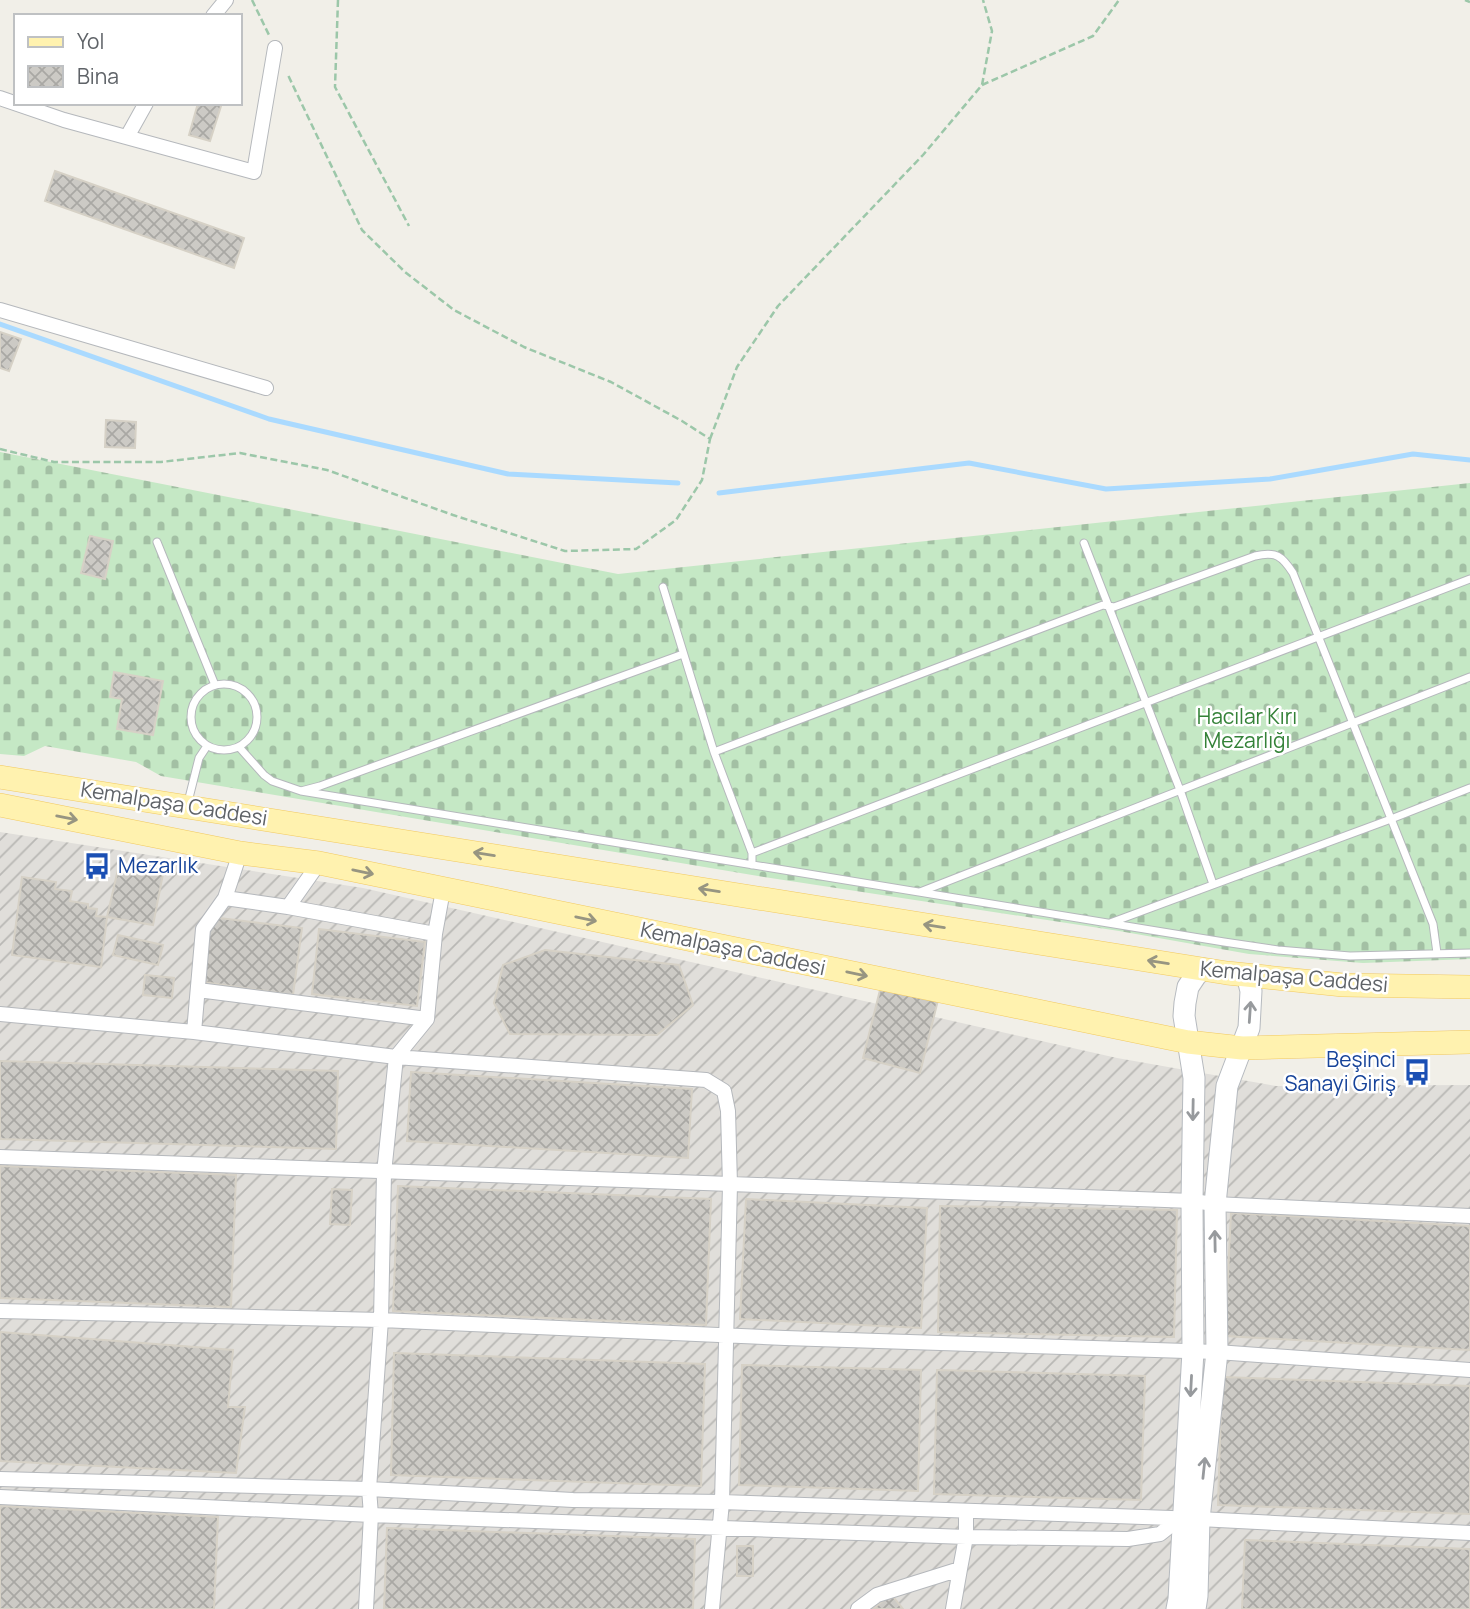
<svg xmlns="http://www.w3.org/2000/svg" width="1470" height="1609" font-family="Manrope,sans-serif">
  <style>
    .industrial { fill: url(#industrial-furrows) }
    .cemetery { fill: url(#cemetery-stones) }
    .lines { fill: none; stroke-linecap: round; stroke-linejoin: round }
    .stream { stroke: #aadaff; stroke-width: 5 }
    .building { fill: url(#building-cross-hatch); stroke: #d6d1c6; stroke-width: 2 }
    .lane-casing { stroke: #b5b8bc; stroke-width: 9 }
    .street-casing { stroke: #b5b8bc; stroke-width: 16 }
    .secondary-casing { stroke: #b6babf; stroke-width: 23 }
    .primary-casing { stroke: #f2c960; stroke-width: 24 }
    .path { stroke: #9cc7a9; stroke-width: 2.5; stroke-dasharray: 7 3.5; stroke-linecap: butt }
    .lane { stroke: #fff; stroke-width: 7 }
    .street { stroke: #fff; stroke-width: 14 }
    .secondary { stroke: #fff; stroke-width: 21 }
    .primary { stroke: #fff2af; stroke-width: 23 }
    .oneway { stroke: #979581 }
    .oneway2 { stroke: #979a9d }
    .labels { text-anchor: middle; stroke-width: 5; stroke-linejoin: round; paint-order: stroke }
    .park-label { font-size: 21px; fill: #348238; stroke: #fff }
    .street-label { font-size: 21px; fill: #5f6368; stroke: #fff }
    .transit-label { font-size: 21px; fill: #164399; stroke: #fff; text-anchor: start }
  </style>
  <defs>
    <pattern id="industrial-furrows" width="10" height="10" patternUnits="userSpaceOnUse" patternTransform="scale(1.75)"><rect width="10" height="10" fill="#e0deda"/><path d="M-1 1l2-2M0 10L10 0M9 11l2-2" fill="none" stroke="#b9b8b5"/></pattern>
    <pattern id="cemetery-stones" width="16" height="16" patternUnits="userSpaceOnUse" patternTransform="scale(1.75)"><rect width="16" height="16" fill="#c5e8c5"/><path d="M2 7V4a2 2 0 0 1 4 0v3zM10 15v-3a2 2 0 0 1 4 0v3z" fill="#a3c0a4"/></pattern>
    <pattern id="building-cross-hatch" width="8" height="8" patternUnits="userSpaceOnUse" patternTransform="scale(1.75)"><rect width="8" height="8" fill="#cccac5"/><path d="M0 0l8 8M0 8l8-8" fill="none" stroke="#a9a8a4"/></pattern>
  </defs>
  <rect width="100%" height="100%" fill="#f1efe8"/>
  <path class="industrial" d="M0,832L363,888L1117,1058L1276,1086L1470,1085V1609H0Z"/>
  <path class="cemetery" d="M0,452L618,574L1470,483V959L1363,963L1249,954L1119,931L764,877L161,776L136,762L45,746L24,756L0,754Z"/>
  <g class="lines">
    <path class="stream" d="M0,324L269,419L508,474L678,483
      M719,493L969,463L1106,489L1270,479L1413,454L1470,460"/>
  </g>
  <path class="building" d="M198,103H222L210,141L189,135Z
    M55,171L244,238L234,268L45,201Z
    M0,332L21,339L9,371L0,368Z
    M106,420L136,422L135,448L105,447Z
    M90,536L113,541L105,579L81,573Z
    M114,672L163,681L153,735L117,729L122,699L110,697Z
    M119,865L163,874L153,925L107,917Z
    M22,877L56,882L55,889L72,891L70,901L88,904V908L97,909L96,916L107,917L101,967L12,955Z
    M211,917L302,928L293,995L203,982Z
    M319,929L425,942L417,1006L312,994Z
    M118,935L163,945L158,965L113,955Z
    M545,950L679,965L693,1005L657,1035L510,1034L494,1003L503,965Z
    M145,975L174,978L172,998L143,995Z
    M881,986L938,1000L920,1073L863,1058Z
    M0,1061L338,1071L336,1149L0,1139Z
    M411,1072L692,1089L688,1158L407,1141Z
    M0,1166L236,1175L231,1307L0,1298Z
    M398,1186L711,1199L706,1325L393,1311Z
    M332,1189L352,1190L350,1225L330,1224Z
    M746,1199L927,1208L921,1328L740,1319Z
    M940,1206L1177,1210L1174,1337L938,1332Z
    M1231,1213L1470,1226V1350L1225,1336Z
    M0,1332L233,1350L228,1407H245L236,1473L0,1461Z
    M394,1353L705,1364L701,1486L391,1475Z
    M742,1365L921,1370L918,1491L739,1485Z
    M937,1370L1145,1376L1141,1500L934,1494Z
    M1222,1377L1470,1386V1514L1218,1505Z
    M0,1506L218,1517L214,1609H0Z
    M387,1528L695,1539L693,1609H384Z
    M1245,1540L1470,1549V1609H1242Z
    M737,1546H753V1576H737Z
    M891,1594L903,1609H873Z"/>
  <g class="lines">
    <defs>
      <path id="lane" d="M157,542L215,685
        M1084,543L1180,790L1213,884
        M663,587L714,752L752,853V865
        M191 717a33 33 0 1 1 66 0a33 33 0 1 1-66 0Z
        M239,747L264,775L272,781L301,791L320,786L683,654
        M714,752L1103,605L1114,607L1255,556C1276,551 1282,556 1293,573L1433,924L1437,953
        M301,791L1224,942L1278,950L1350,956L1470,953
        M188,802L199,758L207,746
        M752,853L1470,579
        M920,892L1470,677
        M1110,923L1391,819L1470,788"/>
      <path id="street" d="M213,16L226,0
        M0,98L64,120L254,172L275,48
        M127,137L146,103
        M0,310L266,388
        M225,898L288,907L435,934
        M288,907L319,863
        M198,990L427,1019
        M0,1014L194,1032L396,1057L706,1080L724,1091L728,1111L730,1185L722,1502L712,1609
        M194,1032L203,929L225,898L240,853
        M0,1157L1192,1201L1215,1204L1470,1216
        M0,1311L381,1320L785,1338L1217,1352L1470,1370
        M0,1479L369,1489L573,1500L722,1502L1199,1519L1470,1533
        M0,1497L371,1515L966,1537L1128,1539L1160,1534L1179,1519
        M366,1609L371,1515L369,1489L381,1320L384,1173L396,1057L427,1019L435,934L443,890
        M858,1609L877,1595L960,1569L966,1537V1511
        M953,1609L960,1569"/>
      <path id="secondary" d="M1177,1609L1179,1599L1193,1351L1192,1201L1194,1078L1184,1016L1185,1003L1188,987L1196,975L1203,969
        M1195,1609L1197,1596L1199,1519L1217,1352L1215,1204L1227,1086L1249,1028L1251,991L1247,975"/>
      <path id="primary" d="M0,777L1227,973L1343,985L1470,987
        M0,805L240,853L319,863L1188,1042L1242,1048L1470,1042"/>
    </defs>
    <use href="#lane" class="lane-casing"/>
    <use href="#street" class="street-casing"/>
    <use href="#secondary" class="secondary-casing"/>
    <use href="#primary" class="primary-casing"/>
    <path class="path" d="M252,0L269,35
      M338,0L335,87L409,226
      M1465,0L1470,2
      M982,85L1093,36L1119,0
      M710,439L737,367L778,306L923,155L982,85L992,31L983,0
      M0,449L54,462H161L240,453L327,470L453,515L565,551L636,549L676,520L702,480L710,439L682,421L611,382L524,347L454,310L405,272L362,230L287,73"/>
    <use href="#lane" class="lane"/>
    <use href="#street" class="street"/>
    <use href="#secondary" class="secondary"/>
    <use href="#primary" class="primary"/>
  </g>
  <defs><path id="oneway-shaft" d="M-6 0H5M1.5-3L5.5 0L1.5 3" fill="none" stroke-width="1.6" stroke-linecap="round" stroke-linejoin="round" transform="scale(1.75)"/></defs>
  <g class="oneway">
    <use href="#oneway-shaft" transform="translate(67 818) rotate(11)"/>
    <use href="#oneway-shaft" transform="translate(484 854) rotate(-171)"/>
    <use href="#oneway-shaft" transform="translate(363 872) rotate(12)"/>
    <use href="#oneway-shaft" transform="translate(709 890) rotate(-171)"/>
    <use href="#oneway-shaft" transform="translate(586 919) rotate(12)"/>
    <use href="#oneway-shaft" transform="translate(934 926) rotate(-171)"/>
    <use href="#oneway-shaft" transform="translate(1158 962) rotate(-171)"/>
    <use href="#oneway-shaft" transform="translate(857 974) rotate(12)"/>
  </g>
  <g class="oneway2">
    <use href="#oneway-shaft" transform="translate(1250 1012) rotate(-86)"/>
    <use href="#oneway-shaft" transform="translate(1193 1110) rotate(91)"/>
    <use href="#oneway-shaft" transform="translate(1215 1241) rotate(-91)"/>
    <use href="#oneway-shaft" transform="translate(1191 1386) rotate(93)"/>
    <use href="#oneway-shaft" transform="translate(1204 1468) rotate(-84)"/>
  </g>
  <defs>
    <symbol id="bus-bare" viewBox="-9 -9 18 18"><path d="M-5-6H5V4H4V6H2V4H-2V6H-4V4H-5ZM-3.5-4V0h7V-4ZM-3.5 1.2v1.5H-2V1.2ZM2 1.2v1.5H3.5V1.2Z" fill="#1a4fb4" stroke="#fff" stroke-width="2.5" paint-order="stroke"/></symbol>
  </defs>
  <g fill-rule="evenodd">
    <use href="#bus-bare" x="78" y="847" width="38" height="38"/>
    <use href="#bus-bare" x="1398" y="1053" width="38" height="38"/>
  </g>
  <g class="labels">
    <g class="park-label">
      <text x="1247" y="724">Hacılar Kırı<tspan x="1247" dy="24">Mezarlığı</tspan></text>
    </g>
    <g class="street-label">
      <text transform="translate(174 804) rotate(9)" y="7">Kemalpaşa Caddesi</text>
      <text transform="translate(733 949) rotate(12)" y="7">Kemalpaşa Caddesi</text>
      <text transform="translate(1294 977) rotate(5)" y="7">Kemalpaşa Caddesi</text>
    </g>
    <g class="transit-label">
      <text x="118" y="873">Mezarlık</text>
      <text x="1396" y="1067" text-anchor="end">Beşinci<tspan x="1396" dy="24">Sanayi Giriş</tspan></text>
    </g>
  </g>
  <rect x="14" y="14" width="228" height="91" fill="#ffffff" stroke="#bfc1c3" stroke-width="2"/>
  <rect x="28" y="37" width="35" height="10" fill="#fff2af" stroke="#bfc1c3" stroke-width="2"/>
  <text x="77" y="49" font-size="21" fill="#5f6368">Yol</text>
  <rect x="28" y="66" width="35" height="21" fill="url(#building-cross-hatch)" stroke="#bfc1c3" stroke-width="2"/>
  <text x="77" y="84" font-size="21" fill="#5f6368">Bina</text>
</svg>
